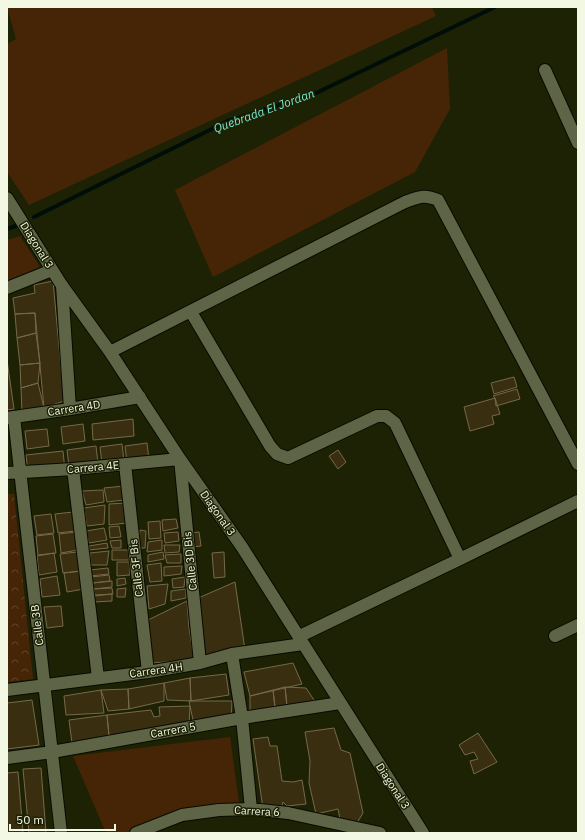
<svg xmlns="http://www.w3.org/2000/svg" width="585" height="840" font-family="'IBM Plex Sans',sans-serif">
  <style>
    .grass { fill: #462507 }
    .park { fill: url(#park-crowns) }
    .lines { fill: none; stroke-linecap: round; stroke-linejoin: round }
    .stream { stroke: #000d09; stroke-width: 4 }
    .building { fill: #392e0f; stroke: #76694a }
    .minor-casing { stroke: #080b00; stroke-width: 14 }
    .minor { stroke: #5e6546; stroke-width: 12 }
    .labels { text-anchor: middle; stroke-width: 3; stroke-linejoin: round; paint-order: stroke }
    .street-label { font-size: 11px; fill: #f3f8e5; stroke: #1d2204 }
    .water-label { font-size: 12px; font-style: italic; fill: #77e9d1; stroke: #1d2204 }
  </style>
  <defs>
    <pattern id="park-crowns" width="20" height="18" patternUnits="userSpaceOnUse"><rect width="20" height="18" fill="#462507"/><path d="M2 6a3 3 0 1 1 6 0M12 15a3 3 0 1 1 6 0" fill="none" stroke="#61452b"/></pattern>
  </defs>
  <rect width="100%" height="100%" fill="#1d2204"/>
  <path class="grass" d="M7,7H432L436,16L29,205L7,172V44L16,39Z
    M447,48L450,109L415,172L213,277L175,190Z
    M20,236L40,267L7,281V240Z
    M230,737L240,810L191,813L128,833H106L73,756Z"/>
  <path class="park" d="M7,494H14L33,679L7,682Z"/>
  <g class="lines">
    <path class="stream" d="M34,217L228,121L312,95L495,7
      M7,229L16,226"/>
  </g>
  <path class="building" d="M53,281L64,401L44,408L35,313L15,314L13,298L35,293L34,285Z
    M35,313L36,333L17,338L15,314Z
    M36,333L40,363L20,365L17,338Z
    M7,360L14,409L7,410Z
    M40,363L38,383L21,388L20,365Z
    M514,377L517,387L494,394L491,383Z
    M38,383L44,408L22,412L21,388Z
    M517,389L520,399L496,406L495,398L493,396Z
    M495,398L500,414L492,416L494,424L470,431L464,407Z
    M133,419L134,436L93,440L92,424Z
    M83,424L85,441L63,444L61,427Z
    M47,429L49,446L27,449L25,431Z
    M147,443L149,460L127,463L125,446Z
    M122,444L124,461L102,464L100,447Z
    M96,446L98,463L69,467L67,450Z
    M338,450L346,462L338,469L329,456Z
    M63,451L65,471L28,474L26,455Z
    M124,486V500L107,502L104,488Z
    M103,490L104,502L86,505L82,491Z
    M125,503L127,523L109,525V504Z
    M105,505L104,524L87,526L84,508Z
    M73,512L75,531L58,533L55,514Z
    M51,514L54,533L37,535L34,516Z
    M176,519L178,528L163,531L162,520Z
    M160,521L161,538L149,539L148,522Z
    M119,526L121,537L110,538L109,527Z
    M104,528L107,540L89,543L86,531Z
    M140,530L146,531L145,548H138Z
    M76,532L78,550L61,553L59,534Z
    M178,532L179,541L165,543L164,533Z
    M199,532L201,546L191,547L189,533Z
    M53,534L56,553L38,555L36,536Z
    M121,540V548H112L110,541Z
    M162,540V550L147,552L148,542Z
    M107,543L108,548L89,550V546Z
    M164,545H180L179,552L165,553Z
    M112,550H128L129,560H112Z
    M109,551L107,565H91L90,553Z
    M77,552L80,571L63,573L60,554Z
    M163,552L164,559L148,562V555Z
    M224,552L225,577L214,578L212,553Z
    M54,553L57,572L39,575L37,556Z
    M181,554V563H167L165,555Z
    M117,562H129L130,575L117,576Z
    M161,563L162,581L150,582L147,565Z
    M182,566L181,574L164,576V567Z
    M108,568L109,574L90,576V570Z
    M82,571L84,589L67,592L64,573Z
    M109,575L110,581L92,583L91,577Z
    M57,576L60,595L42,597L40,579Z
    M185,577L184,587L173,588L172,579Z
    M125,578L126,584L117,586V579Z
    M112,581V587L94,589L93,583Z
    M235,582L245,650L202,656L196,599Z
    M168,584L165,604L149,609L147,586Z
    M112,588L113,594L95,595L94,589Z
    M126,588L125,597H117V589Z
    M186,589V598L171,601V591Z
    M112,594V601L94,602V596Z
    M187,601L189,628L194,660L152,663L146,621Z
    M61,606L63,626L47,628L44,607Z
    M293,663L302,684L250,696L244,672Z
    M226,674L229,695L191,701L190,678Z
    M190,678L191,701L167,700L164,683Z
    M164,683V701L129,709L128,689Z
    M285,687L306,688L322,712L288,716Z
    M285,687L288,716H276L273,690Z
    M128,689L129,709L108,711L101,690Z
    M101,690L104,713L66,715L64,696Z
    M273,690L276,716L250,721V696Z
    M32,700L39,745L7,749V703Z
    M189,701H232L231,724L194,725Z
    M190,706L189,725L109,736L107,715L151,710L154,717L160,716L159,707Z
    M107,715L109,736L72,743L69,720Z
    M334,728L341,750L350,753L363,813L357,823L340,819L338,809L316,814L309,783L310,761L305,732Z
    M478,733L497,762L474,774L470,761L478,759L474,752L465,755L459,745Z
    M268,737L270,746H277L282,781L293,782L302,780L306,804L287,806L283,802L281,810L263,809L253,739Z
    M41,768L46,833H29L23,769Z
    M18,772L23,833H7V773Z"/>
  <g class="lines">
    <defs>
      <path id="minor" d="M545,70L578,143
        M7,198L61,284L110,352L180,459L242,547L423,833
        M62,285L70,409
        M7,288L52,270
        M191,312L270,446L277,454L288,458L377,416H386L395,423L460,559L300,636
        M110,352L405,202C419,197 424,194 438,200L578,464
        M14,417L61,833
        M7,418L70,409L140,397
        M125,464L148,672
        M73,469L98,678
        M7,473L73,469L180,459L200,663
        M460,559L578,501
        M555,636L578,625
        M232,654L242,718L251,809
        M7,690L148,672L200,663L232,654L303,644
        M7,758L52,752L242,718L340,703
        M136,833L182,815L219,810L251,809L288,813L380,833"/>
    </defs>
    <use href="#minor" class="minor-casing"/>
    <use href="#minor" class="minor"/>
  </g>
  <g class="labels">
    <g class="street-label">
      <text transform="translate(37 245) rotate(58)" y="4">Diagonal 3</text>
      <text transform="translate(74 408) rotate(-9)" y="4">Carrera 4D</text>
      <text transform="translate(93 467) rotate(-5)" y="4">Carrera 4E</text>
      <text transform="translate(218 513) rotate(55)" y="4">Diagonal 3</text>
      <text transform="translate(190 561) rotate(-96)" y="4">Calle 3D Bis</text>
      <text transform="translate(136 568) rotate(-96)" y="4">Calle 3F Bis</text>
      <text transform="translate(37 625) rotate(-97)" y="4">Calle 3B</text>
      <text transform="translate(156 670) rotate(-8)" y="4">Carrera 4H</text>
      <text transform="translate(173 730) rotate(-10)" y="4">Carrera 5</text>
      <text transform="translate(393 786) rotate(57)" y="4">Diagonal 3</text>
      <text transform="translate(257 811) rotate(3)" y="4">Carrera 6</text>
    </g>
    <g class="water-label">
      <text transform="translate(264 111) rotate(-20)" y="4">Quebrada El Jordan</text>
    </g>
  </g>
  <rect width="585" height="840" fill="none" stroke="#f3f8e5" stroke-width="16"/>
  <path d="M10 824v6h105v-6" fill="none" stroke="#f3f8e5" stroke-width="2"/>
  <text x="16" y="824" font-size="12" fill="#f3f8e5" stroke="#1d2204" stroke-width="3" paint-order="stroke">50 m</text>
</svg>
